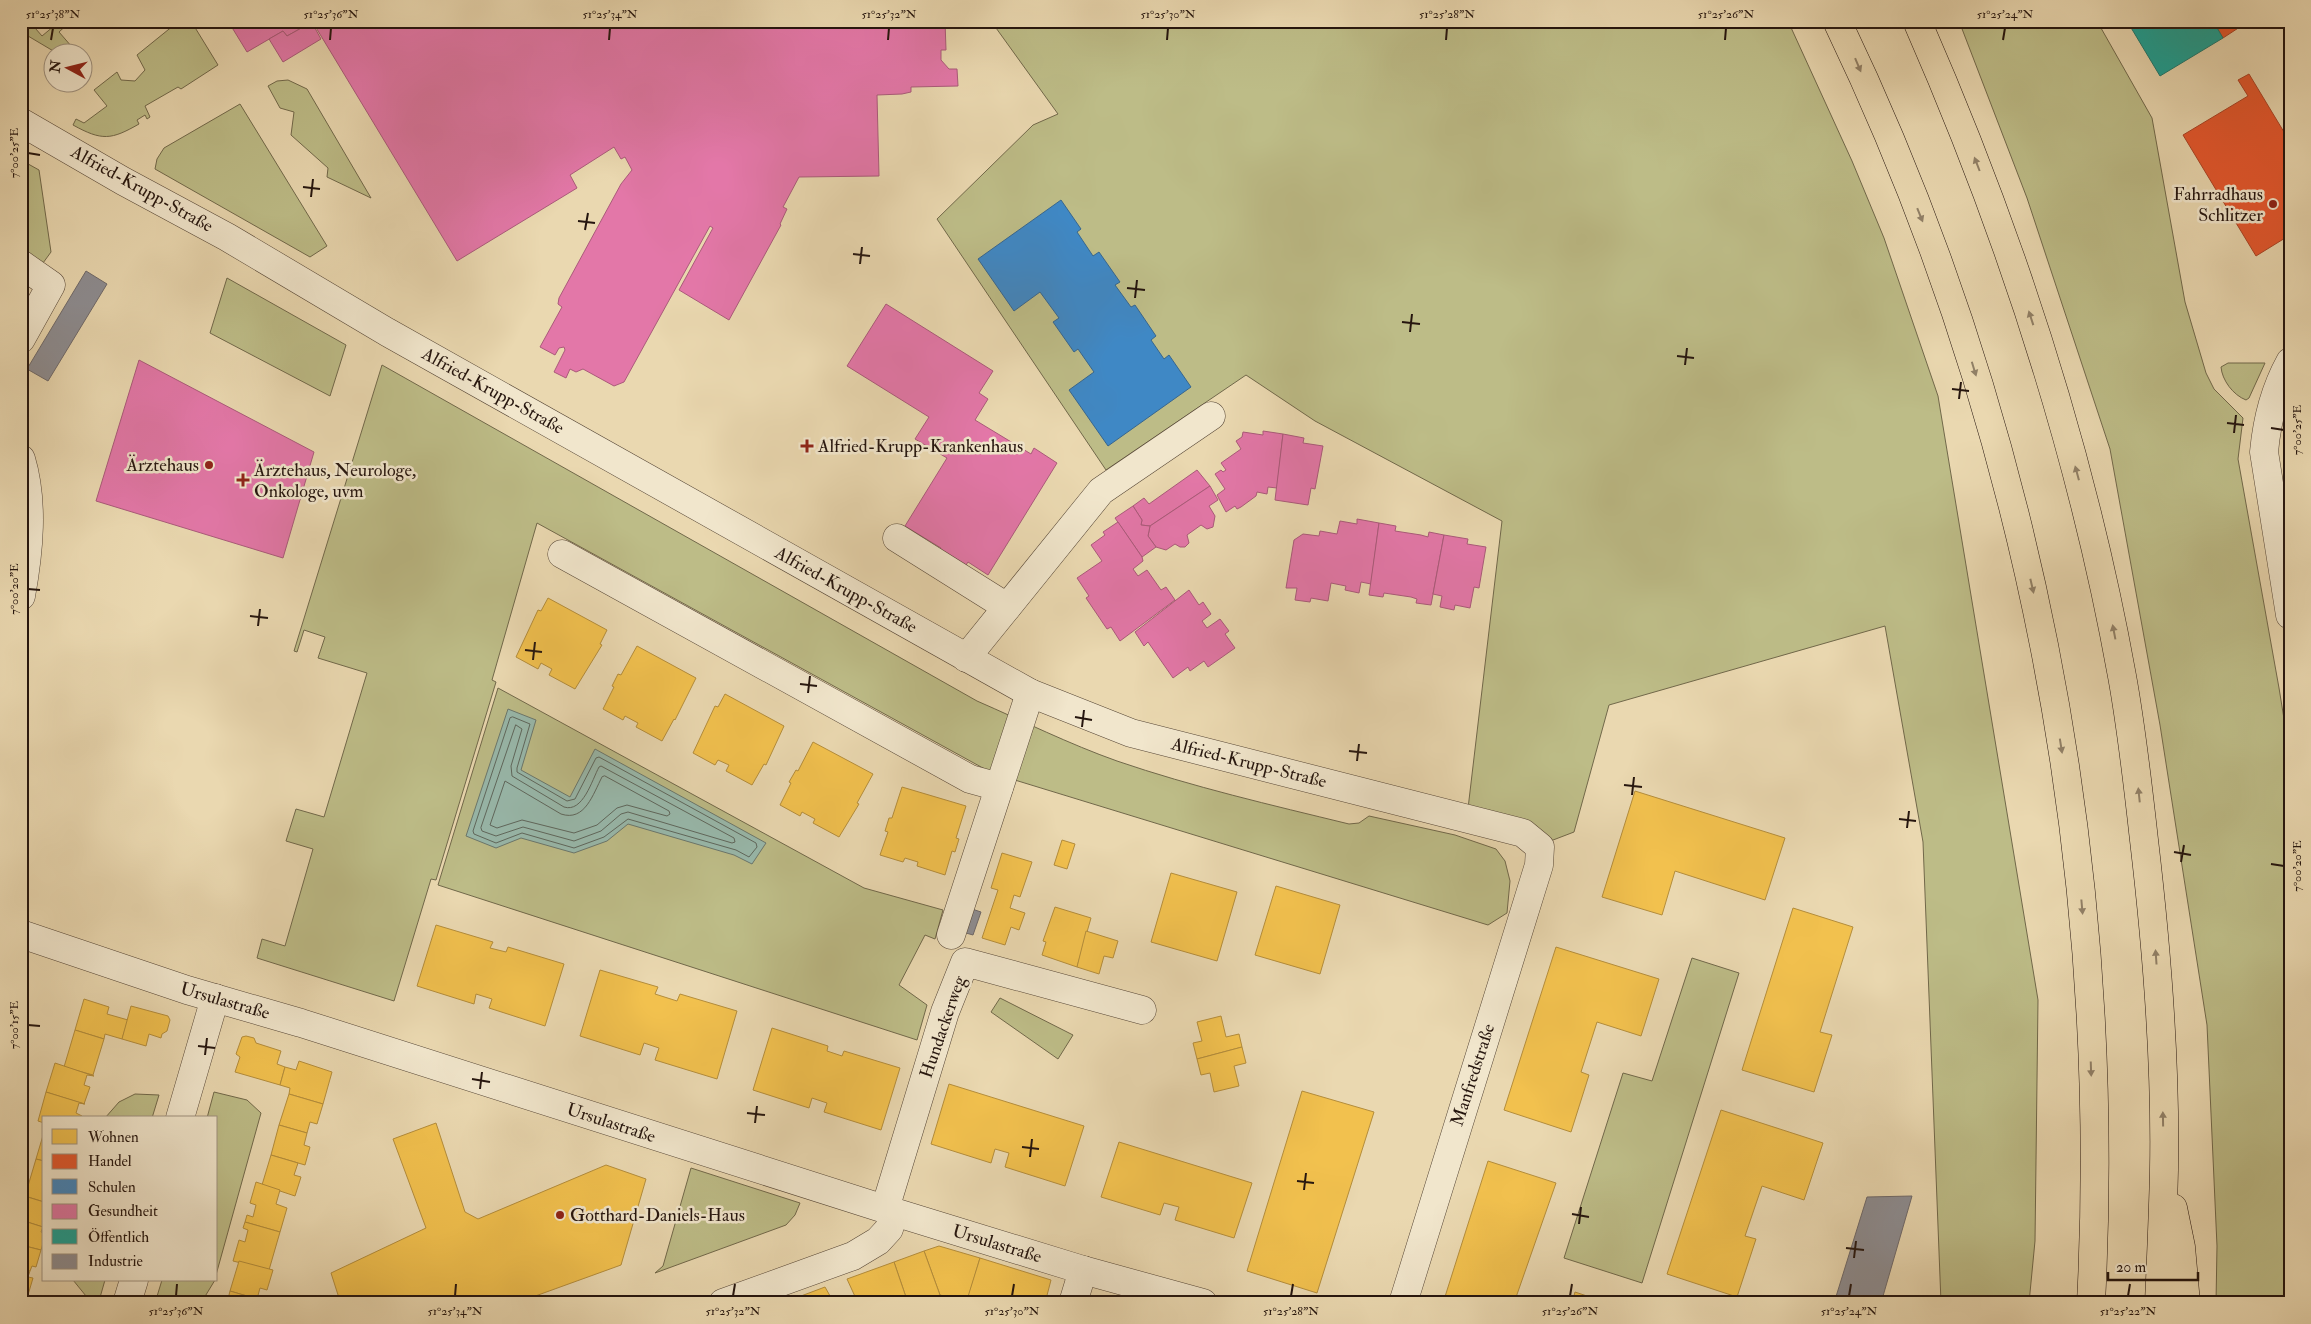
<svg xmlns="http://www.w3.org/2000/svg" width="2311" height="1324" font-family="'IM FELL Double Pica',serif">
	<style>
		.green { fill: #bdbc87; stroke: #71684a }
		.water { fill: #98b9ac; stroke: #6a776d }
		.homes { fill: #f2c14e; stroke: #b48d3b }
		.shops { fill: #e4572e; stroke: #ab4324 }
		.schools { fill: #3f88c5; stroke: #37668e }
		.health { fill: #e377a8; stroke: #aa5a7a }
		.public { fill: #17a398; stroke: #1b786f }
		.industry { fill: #8d8d92; stroke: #6e696a }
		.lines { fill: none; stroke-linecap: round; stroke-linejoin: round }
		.shore { stroke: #5e675d; stroke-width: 1 }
		.street-casing { stroke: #564636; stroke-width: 29 }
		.highway-casing { stroke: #25150e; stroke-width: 29 }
		.street { stroke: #f1e6cc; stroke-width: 28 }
		.highway { stroke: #ead8b0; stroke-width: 28 }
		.oneway { fill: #918067 }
		.ticks { fill: none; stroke: #25150e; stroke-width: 2 }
		.poi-dot { fill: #8f2418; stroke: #f1e6cc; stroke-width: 2 }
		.labels { text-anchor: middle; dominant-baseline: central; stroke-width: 5; stroke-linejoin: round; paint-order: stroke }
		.street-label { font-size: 18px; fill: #25150e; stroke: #f1e6cc }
		.poi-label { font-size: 18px; fill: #25150e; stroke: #f1e6cc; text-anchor: start }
		.neatline { fill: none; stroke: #25150e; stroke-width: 2 }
		.ticks-label { font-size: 12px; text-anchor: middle; fill: #25150e }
	</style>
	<rect width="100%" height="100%" fill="#ead8b0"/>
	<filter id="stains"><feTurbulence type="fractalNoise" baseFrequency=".004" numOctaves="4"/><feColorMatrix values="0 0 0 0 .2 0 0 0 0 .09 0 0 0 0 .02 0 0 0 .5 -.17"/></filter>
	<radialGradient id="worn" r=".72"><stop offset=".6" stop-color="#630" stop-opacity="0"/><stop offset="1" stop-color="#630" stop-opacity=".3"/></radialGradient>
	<g class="green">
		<polygon points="27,21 29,21 42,36 60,21 71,21 59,32 72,47 66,52 55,52 23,33 22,24"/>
		<path d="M179,21H191L218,65L181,89L178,87L145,106L150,117L147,119L145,115L137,120L139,124C111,140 102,141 73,125L76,119L84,123L107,106L94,90L117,72L121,80L135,81L145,70L137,55Z"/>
		<polygon points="991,21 1788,21 1852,161 1884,238 1938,396 2038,1000 2035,1241 2029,1303 1941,1303 1923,842 1885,626 1609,705 1574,832 1540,845 1467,817 1502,521 1315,421 1246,375 1106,470 937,219 1033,125 1058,114"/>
		<polygon points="1959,21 2097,21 2152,118 2185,302 2206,373 2214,389 2243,418 2238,459 2279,688 2290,756 2290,1303 2216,1303 2217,1246 2207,1025 2160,725 2110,449 2027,198"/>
		<polygon points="288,80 307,89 371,198 327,177 328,168 291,135 294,112 280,108 268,86 277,81"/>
		<polygon points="240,104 327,246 310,257 155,169 157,159 164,148"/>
		<polygon points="21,160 39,170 51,252 43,263 21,248"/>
		<polygon points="227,278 346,345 330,396 210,333"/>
		<path d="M2228,363H2265L2249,398L2246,400C2233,395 2222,380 2221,367Z"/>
		<path d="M382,365L977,701C1023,721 1069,744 1117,761C1193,787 1271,805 1349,824L1359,823L1369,816L1455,835L1496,849L1505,861L1510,881L1507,913L1488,925L992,773L537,523L492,680L496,682L436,880L431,879L394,1001L257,958L262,939L285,946L313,849L286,841L296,809L324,817L367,673L318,658L325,637L304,630L297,652L294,651Z"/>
		<polygon points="498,688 864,888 943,910 935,939 925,935 899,985 927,1005 917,1040 438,885"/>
		<polygon points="1692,958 1739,973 1642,1283 1564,1258 1623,1073 1652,1081"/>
		<polygon points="1000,998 1073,1035 1058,1059 991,1012"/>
		<polygon points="214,1092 247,1100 261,1113 216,1275 216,1118 207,1118"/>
		<polygon points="135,1094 159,1095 152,1118 105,1118 119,1102"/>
		<polygon points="691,1168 800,1203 795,1215 786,1225 655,1273 663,1266"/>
		<polygon points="73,1280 105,1280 99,1301 86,1296"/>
		<polygon points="162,1280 215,1280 201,1303 155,1303"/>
	</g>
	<polygon class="water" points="508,709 536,720 521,770 570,797 595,749 766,843 752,864 734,855 628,824 607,841 574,853 521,838 496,848 466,836"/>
	<g class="homes">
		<polygon points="548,598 607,630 600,644 602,645 575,689 549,675 552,669 541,663 538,669 516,657 538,610 541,611"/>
		<polygon points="637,646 696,678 675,720 674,719 662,741 636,727 638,723 625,716 623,720 603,709 614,687 612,686 618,674 621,675"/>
		<polygon points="725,694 784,726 766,765 764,764 752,785 726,771 729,765 718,760 715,765 693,753 715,706 718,707"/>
		<polygon points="813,742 873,774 857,803 859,804 839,837 813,823 815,819 802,812 800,816 780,805 791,783 789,782 796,770 798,771"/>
		<polygon points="902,787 966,806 956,838 959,839 955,852 952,851 945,875 917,866 918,862 905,858 903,862 880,855 888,832 885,831 889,818 892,818"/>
		<polygon points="1635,791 1785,838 1765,900 1675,871 1662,915 1602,897"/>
		<polygon points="1062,840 1075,844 1067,869 1054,865"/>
		<polygon points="1002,853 1032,862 1020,897 1014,895 1010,908 1025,913 1019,930 1011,927 1005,945 982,938 998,890 991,888"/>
		<polygon points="1171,873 1237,892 1217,961 1151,942"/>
		<polygon points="1276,886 1340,905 1320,974 1255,955"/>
		<polygon points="1055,907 1091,918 1077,967 1042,955 1046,942 1043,941"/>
		<polygon points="1793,908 1853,927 1820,1032 1832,1035 1814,1092 1742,1070"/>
		<polygon points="436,925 493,942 490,948 506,952 508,947 564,964 545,1026 489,1008 492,999 476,994 474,1004 417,986"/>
		<polygon points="1086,931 1118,941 1113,958 1104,956 1099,974 1077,967"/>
		<polygon points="1556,947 1659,979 1641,1036 1597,1022 1581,1072 1589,1075 1571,1132 1504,1110"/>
		<polygon points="600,970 658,987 655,994 677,1001 680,994 737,1011 717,1079 655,1060 659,1048 644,1043 640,1055 580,1036"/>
		<polygon points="84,999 109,1007 107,1014 128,1020 122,1039 105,1034 104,1039 75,1030"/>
		<polygon points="131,1006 168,1016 170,1020 167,1031 162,1034 161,1038 149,1034 146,1046 122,1039"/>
		<polygon points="1221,1016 1226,1037 1239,1034 1242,1047 1197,1059 1193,1043 1202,1041 1197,1022"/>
		<polygon points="772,1028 828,1046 827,1051 842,1056 844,1051 900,1068 881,1130 824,1112 827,1103 812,1098 809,1108 753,1090"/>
		<polygon points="75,1030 104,1039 93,1075 64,1067"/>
		<polygon points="246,1036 254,1038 256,1043 281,1051 277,1064 285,1067 280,1085 235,1072 240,1057 236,1054 242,1037"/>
		<polygon points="1242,1047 1246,1063 1234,1066 1239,1086 1214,1092 1210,1073 1201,1075 1197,1059"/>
		<polygon points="299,1061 332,1072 323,1104 289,1094 290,1088 280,1085 285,1067 296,1070"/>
		<polygon points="55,1063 94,1076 87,1075 84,1085 90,1087 84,1104 46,1092"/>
		<polygon points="949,1084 1084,1126 1065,1186 1005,1167 1009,1153 995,1149 991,1163 931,1144"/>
		<polygon points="1302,1091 1374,1112 1317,1293 1247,1271"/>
		<polygon points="46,1092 85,1104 79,1103 76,1113 82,1116 80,1118 44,1118 44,1123 38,1121"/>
		<polygon points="289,1094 323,1104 317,1124 310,1122 307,1133 279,1125"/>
		<polygon points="1721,1110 1823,1143 1804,1200 1762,1186 1745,1236 1756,1239 1737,1297 1667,1274"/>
		<polygon points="436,1123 465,1212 478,1219 606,1165 646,1179 621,1265 516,1303 338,1303 339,1298 331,1273 426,1228 393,1139"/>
		<polygon points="279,1125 307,1133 304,1145 310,1147 305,1165 271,1155"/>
		<polygon points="44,1132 44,1161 36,1159"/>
		<polygon points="1119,1142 1252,1183 1234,1238 1175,1220 1179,1207 1164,1203 1160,1215 1101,1197"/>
		<polygon points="271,1155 298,1163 294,1175 301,1177 295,1196 262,1185"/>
		<polygon points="36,1159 44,1161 44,1202 25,1196"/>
		<polygon points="1488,1161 1556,1183 1514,1303 1443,1303"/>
		<polygon points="256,1182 280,1190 276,1204 287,1208 280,1232 245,1222 247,1215 253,1217 256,1205 250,1203"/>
		<polygon points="21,1195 44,1202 43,1227 21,1220"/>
		<polygon points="21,1220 43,1227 41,1232 44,1233 44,1240 41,1250 21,1245"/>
		<polygon points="245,1222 280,1232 269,1270 233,1261 239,1240 245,1242 248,1230 243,1228"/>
		<polygon points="21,1245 41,1250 36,1267 32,1266 30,1271 21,1269"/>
		<polygon points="939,1246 980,1258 967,1302 940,1295 924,1251"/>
		<polygon points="924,1251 940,1295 926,1299 927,1303 908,1303 894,1262"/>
		<polygon points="980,1258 1051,1280 1045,1303 966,1303"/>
		<polygon points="239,1261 273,1270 267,1290 260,1288 257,1299 230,1291"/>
		<polygon points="894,1262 908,1303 858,1303 847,1279"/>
		<polygon points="21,1269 30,1271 28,1277 33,1278 28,1295 21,1294"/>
		<polygon points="825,1287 834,1303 795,1303 793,1299"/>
		<polygon points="230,1291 264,1301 263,1303 227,1303"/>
		<polygon points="1575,1292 1608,1303 1572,1303"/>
		<polygon points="21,1294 34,1297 33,1299 43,1303 21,1303"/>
	</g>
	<g class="shops">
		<polygon points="2213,21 2249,21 2223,38"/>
		<polygon points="2249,74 2290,142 2290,235 2256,256 2183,135 2248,96 2238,80"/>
	</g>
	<polygon class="schools" points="1061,200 1081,229 1077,232 1093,256 1099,252 1120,282 1115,285 1131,307 1135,305 1156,336 1151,340 1164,359 1169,355 1191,387 1108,446 1069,390 1094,372 1078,349 1074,352 1053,322 1059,318 1040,292 1014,311 978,259"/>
	<g class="health">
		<polygon points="228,21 302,21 305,26 287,36 283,31 247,52"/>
		<polygon points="302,21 311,21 321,39 283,62 269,39 283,31 287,36 305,26"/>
		<polygon points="312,21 945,21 946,50 941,50 941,60 949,69 957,69 958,86 911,87 911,92 902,94 877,95 879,176 799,177 783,207 787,209 780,224 781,225 729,320 679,290 713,228 710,226 624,382 614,386 583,369 576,372 570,369 566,378 554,372 565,350 564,347 559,348 555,355 540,347 562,307 558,304 559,298 621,184 632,170 625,157 621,159 614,147 570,175 577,188 457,261"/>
		<polygon points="886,304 993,371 979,393 988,399 975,420 1031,454 1034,448 1057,463 988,575 968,562 964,568 939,552 941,548 905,526 947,458 915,439 929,417 847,366"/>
		<polygon points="139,360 314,452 283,558 96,501"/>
		<polygon points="1263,431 1283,434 1277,488 1268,487 1267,494 1257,492 1256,496 1241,507 1237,509 1235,506 1226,512 1217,495 1225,489 1215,474 1221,470 1223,472 1226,470 1221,463 1241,449 1236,441 1242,437 1243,432 1263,435"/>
		<polygon points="1283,434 1304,438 1303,443 1323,446 1315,489 1311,488 1308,505 1275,500"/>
		<polygon points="1197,470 1210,486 1150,526 1141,525 1142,520 1133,506 1144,498 1149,504"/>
		<polygon points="1210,486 1218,500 1209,506 1215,516 1213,527 1207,529 1201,525 1187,535 1189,543 1185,547 1180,547 1175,544 1166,550 1156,547 1148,536 1150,526"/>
		<polygon points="1133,506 1142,520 1141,525 1150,526 1148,536 1156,547 1142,557 1115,518"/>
		<polygon points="1357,519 1379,523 1371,584 1361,582 1359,593 1345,590 1346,586 1331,583 1328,601 1311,598 1310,602 1295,600 1297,588 1286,588 1294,540 1303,534 1319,536 1320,531 1337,534 1340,521 1357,524"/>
		<polygon points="1118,522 1142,557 1143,561 1133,569 1138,576 1147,570 1161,590 1166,587 1175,600 1120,641 1111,627 1107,629 1086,598 1089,596 1077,578 1102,561 1091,545 1105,535 1103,532"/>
		<polygon points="1379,523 1396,526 1395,531 1421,535 1428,537 1429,532 1444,535 1431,605 1416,603 1417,599 1411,597 1384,593 1383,597 1369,595"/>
		<polygon points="1444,535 1468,539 1467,544 1486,547 1479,588 1474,587 1470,608 1455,605 1454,610 1440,607 1442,596 1433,594"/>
		<polygon points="1189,590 1199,605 1203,602 1211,614 1202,621 1207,628 1220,619 1229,631 1225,634 1235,648 1208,667 1204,661 1190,671 1188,667 1173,678 1148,642 1144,646 1135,632"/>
	</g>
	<polygon class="public" points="2127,21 2213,21 2223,38 2160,76"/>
	<g class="industry">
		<polygon points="86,271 107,284 48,381 27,369"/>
		<polygon points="966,907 981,912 973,935 959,931"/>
		<polygon points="1912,1196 1881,1303 1834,1303 1867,1197"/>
	</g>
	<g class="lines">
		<g class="shore">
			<polygon points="513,717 530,724 517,768 517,772 567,801 575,799 596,758 599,757 756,843 757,847 749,857 736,850 628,819 604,837 574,848 522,833 496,843 474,834 473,831 510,718"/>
			<path d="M516,725L522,729L511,766L512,776L564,807C583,813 592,780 599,767L601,766L734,838L735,842L732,843L628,812L621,814L601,831L574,841L523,827L496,836L482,831L481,828Z"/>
			<path d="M605,776L669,811L670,814L667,816L627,805L617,808L597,825L574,833L522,820L497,828L490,825L505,781L561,814C585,822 593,794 602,777Z"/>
		</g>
		<g class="street-casing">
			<g id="street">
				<polyline points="21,122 123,181 227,237 387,332 1030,693 1131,733 1523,833 1540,847 1539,865 1403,1303"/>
				<polyline points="21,264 51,285 21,339"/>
				<path d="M2290,362C2274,391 2267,419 2264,452L2290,615"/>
				<path d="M21,459C34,502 29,552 21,596"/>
				<polyline points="897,538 1007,607"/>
				<polyline points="562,554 970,779 999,787"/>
				<polyline points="966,658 1101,491 1211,416"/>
				<polyline points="21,934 187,990 301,1023 894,1212 1083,1270 1203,1303"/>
				<polyline points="951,935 1030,693"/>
				<polyline points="180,1118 215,998"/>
				<polyline points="885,1209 945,1012 965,962 1142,1010"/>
				<polyline points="127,1303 134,1280"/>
				<polyline points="723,1303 853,1256 878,1241 889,1229 894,1212"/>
				<polyline points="1073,1303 1083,1270"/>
			</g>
		</g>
		<g class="highway-casing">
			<g id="highway">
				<path d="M1837,21C2028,418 2114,864 2091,1303"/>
				<path d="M1917,21C2010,233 2081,449 2122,676C2132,731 2138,786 2144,840C2157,950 2166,1060 2164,1170C2163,1215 2161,1259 2159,1303"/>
				<polyline points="2173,1208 2181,1247 2186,1303"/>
			</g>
		</g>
		<use href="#street" class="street"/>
		<use href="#highway" class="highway"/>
	</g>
	<defs><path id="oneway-solid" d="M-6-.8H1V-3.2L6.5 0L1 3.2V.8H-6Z" transform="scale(1.25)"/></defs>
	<g class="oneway">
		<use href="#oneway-solid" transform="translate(1858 65) rotate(67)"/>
		<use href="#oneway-solid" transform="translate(1977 164) rotate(-111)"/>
		<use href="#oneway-solid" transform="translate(1920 215) rotate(68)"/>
		<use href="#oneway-solid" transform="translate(2031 318) rotate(-108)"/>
		<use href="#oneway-solid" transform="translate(1974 369) rotate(73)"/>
		<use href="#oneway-solid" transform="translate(2077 473) rotate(-105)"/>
		<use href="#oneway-solid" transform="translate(2032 586) rotate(77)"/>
		<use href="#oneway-solid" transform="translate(2114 632) rotate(-101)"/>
		<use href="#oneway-solid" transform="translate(2061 746) rotate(81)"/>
		<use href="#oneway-solid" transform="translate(2139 795) rotate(-96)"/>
		<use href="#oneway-solid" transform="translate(2082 907) rotate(85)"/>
		<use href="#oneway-solid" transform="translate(2156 957) rotate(-94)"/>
		<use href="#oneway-solid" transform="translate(2091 1069) rotate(88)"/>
		<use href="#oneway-solid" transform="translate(2163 1119) rotate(-91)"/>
	</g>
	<path class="ticks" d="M51,40L53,28M330,40L331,28M609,40L610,28M888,40L889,28M1167,40L1168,28M1446,40L1447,28M1725,40L1726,28M2003,40L2005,28M28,153L40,155M303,187L320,189M311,197L313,179M578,221L595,223M585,230L588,213M853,254L870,256M860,264L862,247M1127,288L1145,290M1135,298L1137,280M1402,322L1420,324M1410,332L1412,314M1677,356L1694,358M1685,365L1687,348M1952,389L1969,391M1959,399L1961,382M2227,423L2244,425M2271,428L2284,430M2234,433L2236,415M28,589L40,590M250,616L268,618M258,626L260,609M525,650L542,652M533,660L535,642M800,684L817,686M808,693L810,676M1075,717L1092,720M1082,727L1084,710M1349,751L1367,753M1357,761L1359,744M1624,785L1642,787M1632,795L1634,777M1899,819L1916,821M1907,828L1909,811M2174,852L2191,855M2181,862L2184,845M2271,864L2284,866M28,1025L40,1026M198,1046L215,1048M205,1055L207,1038M472,1079L490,1082M480,1089L482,1072M747,1113L765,1115M755,1123L757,1106M1022,1147L1039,1149M1030,1157L1032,1139M1297,1181L1314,1183M1304,1190L1306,1173M1572,1214L1589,1217M1579,1224L1581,1207M1846,1248L1864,1250M1854,1258L1856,1241M176,1296L177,1284M455,1296L456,1284M733,1296L735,1284M1012,1296L1014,1284M1291,1296L1293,1284M1570,1296L1572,1284M1849,1296L1851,1284M2128,1296L2130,1284"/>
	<g class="poi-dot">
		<circle cx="2273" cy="204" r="5"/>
		<path d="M804.5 438.5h5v5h5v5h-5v5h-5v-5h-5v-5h5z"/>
		<circle cx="209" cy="465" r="5"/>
		<path d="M240.5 472.5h5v5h5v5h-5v5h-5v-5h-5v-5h5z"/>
		<circle cx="560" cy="1215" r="5"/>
	</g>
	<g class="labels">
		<g class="street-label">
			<text transform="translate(142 189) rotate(29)">Alfried-Krupp-Straße</text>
			<text transform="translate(493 391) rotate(29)">Alfried-Krupp-Straße</text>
			<text transform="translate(846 590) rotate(29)">Alfried-Krupp-Straße</text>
			<text transform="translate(1249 763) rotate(14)">Alfried-Krupp-Straße</text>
			<text transform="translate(225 1001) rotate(16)">Ursulastraße</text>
			<text transform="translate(943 1027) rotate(-71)">Hundackerweg</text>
			<text transform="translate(1473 1075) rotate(-72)">Manfredstraße</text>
			<text transform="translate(611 1123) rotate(18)">Ursulastraße</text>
			<text transform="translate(997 1244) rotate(17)">Ursulastraße</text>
		</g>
		<g class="poi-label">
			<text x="2263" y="194" text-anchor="end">Fahrradhaus<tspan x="2263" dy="21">Schlitzer</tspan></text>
			<text x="818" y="446">Alfried-Krupp-Krankenhaus</text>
			<text x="199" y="465" text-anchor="end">Ärztehaus</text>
			<text x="254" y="470">Ärztehaus, Neurologe,<tspan x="254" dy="21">Onkologe, uvm</tspan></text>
			<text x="570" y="1215">Gotthard-Daniels-Haus</text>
		</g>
	</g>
	<rect width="2311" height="1324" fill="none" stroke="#ead8b0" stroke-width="55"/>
	<rect x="42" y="1116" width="175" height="165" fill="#f1e6cc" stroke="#9f9280"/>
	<rect x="52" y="1129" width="25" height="15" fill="#f2c14e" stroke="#9f9280"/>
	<text x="88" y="1142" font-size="15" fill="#25150e">Wohnen</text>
	<rect x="52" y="1154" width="25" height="15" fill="#e4572e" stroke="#9f9280"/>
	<text x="88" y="1166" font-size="15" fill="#25150e">Handel</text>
	<rect x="52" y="1179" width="25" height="15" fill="#3f88c5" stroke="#9f9280"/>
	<text x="88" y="1192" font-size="15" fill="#25150e">Schulen</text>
	<rect x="52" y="1204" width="25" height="15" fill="#e377a8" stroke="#9f9280"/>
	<text x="88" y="1216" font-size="15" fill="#25150e">Gesundheit</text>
	<rect x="52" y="1229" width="25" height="15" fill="#17a398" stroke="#9f9280"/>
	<text x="88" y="1242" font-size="15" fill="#25150e">Öffentlich</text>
	<rect x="52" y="1254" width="25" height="15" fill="#8d8d92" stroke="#9f9280"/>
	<text x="88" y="1266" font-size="15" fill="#25150e">Industrie</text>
	<g transform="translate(68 68) rotate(277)"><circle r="24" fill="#f1e6cc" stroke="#9f9280"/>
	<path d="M0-4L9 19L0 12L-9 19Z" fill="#8f2418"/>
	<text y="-8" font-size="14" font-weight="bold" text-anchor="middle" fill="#25150e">N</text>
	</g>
	<path d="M2108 1272v8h90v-8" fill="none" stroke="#25150e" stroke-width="2.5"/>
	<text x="2116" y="1272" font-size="15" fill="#25150e" stroke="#f1e6cc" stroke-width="4" paint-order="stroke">20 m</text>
	<rect x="28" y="28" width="2256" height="1268" class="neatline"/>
	<g class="ticks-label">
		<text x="53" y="18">51°25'38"N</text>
		<text x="331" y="18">51°25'36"N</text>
		<text x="610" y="18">51°25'34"N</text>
		<text x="889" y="18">51°25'32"N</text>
		<text x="1168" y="18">51°25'30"N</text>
		<text x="1447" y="18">51°25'28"N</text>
		<text x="1726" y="18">51°25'26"N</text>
		<text x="2005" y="18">51°25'24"N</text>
		<text transform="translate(14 153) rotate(-90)" y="4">7°00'25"E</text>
		<text transform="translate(2297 430) rotate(-90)" y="4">7°00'25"E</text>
		<text transform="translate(14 589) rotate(-90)" y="4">7°00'20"E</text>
		<text transform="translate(2297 866) rotate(-90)" y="4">7°00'20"E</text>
		<text transform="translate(14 1025) rotate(-90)" y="4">7°00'15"E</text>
		<text x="176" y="1315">51°25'36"N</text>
		<text x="455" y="1315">51°25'34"N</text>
		<text x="733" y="1315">51°25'32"N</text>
		<text x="1012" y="1315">51°25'30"N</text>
		<text x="1291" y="1315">51°25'28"N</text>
		<text x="1570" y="1315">51°25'26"N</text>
		<text x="1849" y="1315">51°25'24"N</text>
		<text x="2128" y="1315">51°25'22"N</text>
	</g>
	<rect width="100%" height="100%" filter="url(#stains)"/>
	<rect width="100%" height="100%" fill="url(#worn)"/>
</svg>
